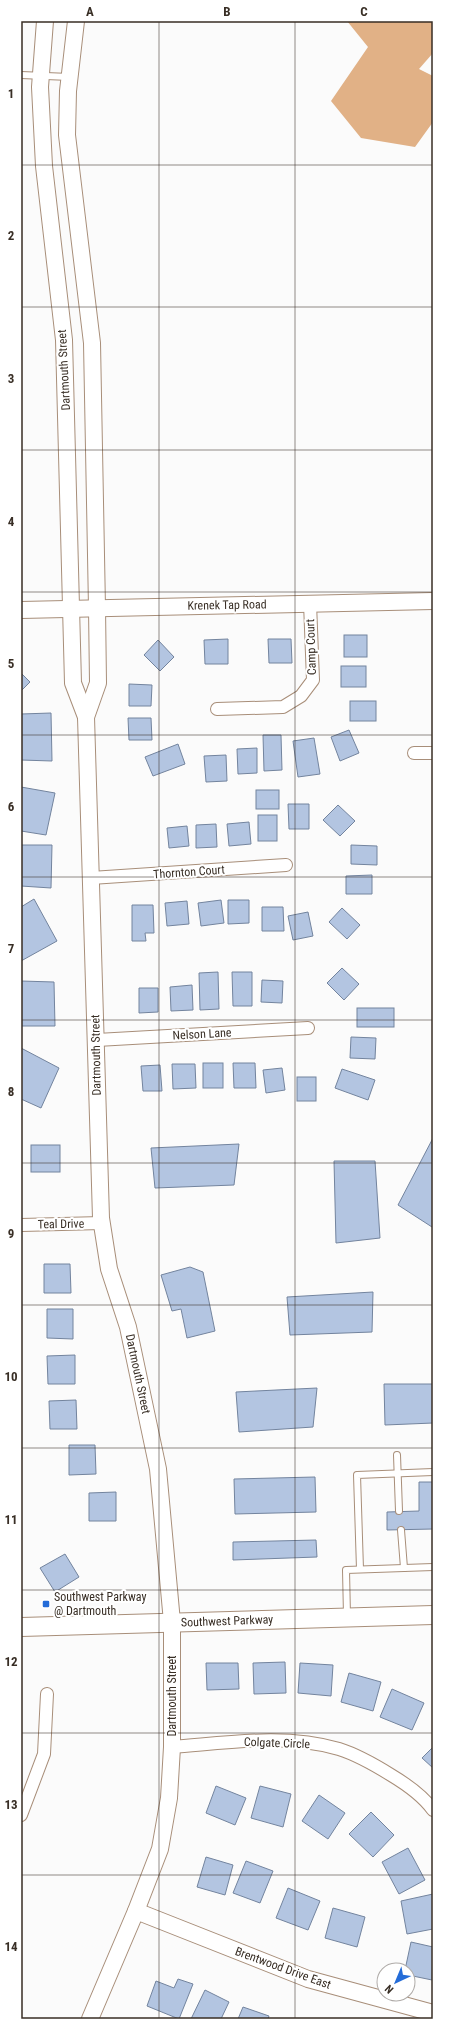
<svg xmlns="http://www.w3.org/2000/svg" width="454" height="2040" font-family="'Roboto Condensed',sans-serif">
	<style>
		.forest { fill: #e1b186 }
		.building { fill: #b3c5e1; stroke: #73849e }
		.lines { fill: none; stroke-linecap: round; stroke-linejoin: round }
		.service-casing { stroke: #a88e79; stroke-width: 8 }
		.minor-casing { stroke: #a88e79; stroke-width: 14 }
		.tertiary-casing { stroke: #a88e79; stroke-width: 18 }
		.secondary-casing { stroke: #a88e79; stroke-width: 20 }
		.service { stroke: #fff; stroke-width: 6 }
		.minor { stroke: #fff; stroke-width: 12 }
		.tertiary { stroke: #fff; stroke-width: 16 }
		.secondary { stroke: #fff; stroke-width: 18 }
		.grid { fill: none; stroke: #382e25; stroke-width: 1; stroke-opacity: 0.55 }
		.poi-dot { fill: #246cd8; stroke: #fff; stroke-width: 1.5 }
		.labels { text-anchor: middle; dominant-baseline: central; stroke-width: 4; stroke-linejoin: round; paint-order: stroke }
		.street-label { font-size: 12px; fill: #382e25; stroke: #fff }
		.poi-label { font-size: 12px; fill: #382e25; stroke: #fff; text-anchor: start }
		.neatline { fill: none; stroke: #382e25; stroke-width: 1.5 }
		.grid-label { font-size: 13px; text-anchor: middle; font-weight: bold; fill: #382e25 }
	</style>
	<rect width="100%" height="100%" fill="#fbfbfb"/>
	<polygon class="forest" points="347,21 433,21 433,53 419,69 433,76 433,122 415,147 361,138 331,101 368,47"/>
	<g class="building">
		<rect x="344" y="635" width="23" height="22"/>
		<polygon points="228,639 228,664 205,664 204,640"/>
		<polygon points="268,639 291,639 292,663 269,663"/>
		<polygon points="158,640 174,657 160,671 144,655"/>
		<rect x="341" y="666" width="25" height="21"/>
		<polygon points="21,673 30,682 21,691"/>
		<polygon points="129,684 152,685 151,706 129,706"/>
		<rect x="350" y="701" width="26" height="20"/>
		<polygon points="51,713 52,761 21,760 21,714"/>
		<polygon points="128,718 151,718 152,740 129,740"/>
		<polygon points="349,730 359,753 340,761 331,737"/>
		<polygon points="263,735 281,735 282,770 264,771"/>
		<polygon points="314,738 320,774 298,777 293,741"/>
		<polygon points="178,744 185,764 153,776 145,757"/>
		<polygon points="257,748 257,773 238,774 237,749"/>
		<polygon points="226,755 227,781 206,782 204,756"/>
		<polygon points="21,787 55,793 46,835 21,831"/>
		<rect x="256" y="790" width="23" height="19"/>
		<polygon points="288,804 309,804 309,829 289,829"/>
		<polygon points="338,805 355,821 340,836 323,820"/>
		<rect x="258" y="815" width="19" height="26"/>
		<polygon points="249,822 251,844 229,846 227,824"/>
		<polygon points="216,824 217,847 196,848 196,825"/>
		<polygon points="187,826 189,846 169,848 167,828"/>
		<polygon points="21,845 52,845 51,888 21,886"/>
		<polygon points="351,845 377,846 377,865 351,864"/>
		<polygon points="372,875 372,894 346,894 346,876"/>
		<polygon points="34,899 57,941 21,961 21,907"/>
		<polygon points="221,900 224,923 201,926 198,903"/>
		<polygon points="228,900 249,900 249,923 228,924"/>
		<polygon points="187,901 189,924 167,926 165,903"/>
		<polygon points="132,905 153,905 154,933 145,933 146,941 132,941"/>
		<polygon points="262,907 283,907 284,931 262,931"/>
		<polygon points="342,908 360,925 347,939 329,922"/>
		<polygon points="308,912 313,936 293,940 288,916"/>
		<polygon points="342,968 359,984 344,1000 327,983"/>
		<polygon points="218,972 219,1009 200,1010 199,973"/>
		<polygon points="232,972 252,972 252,1006 233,1006"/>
		<polygon points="262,980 283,981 282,1003 261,1002"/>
		<polygon points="21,981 54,982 55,1026 21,1026"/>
		<polygon points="192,985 193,1010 171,1011 170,987"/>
		<polygon points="139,988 158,988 158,1012 139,1013"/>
		<rect x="357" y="1008" width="37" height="19"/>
		<polygon points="351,1037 376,1038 375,1059 350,1058"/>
		<polygon points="21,1048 59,1068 41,1108 21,1099"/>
		<rect x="203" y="1063" width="20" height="25"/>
		<polygon points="233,1063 255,1063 256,1088 234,1088"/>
		<polygon points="172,1064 195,1064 196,1088 173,1089"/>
		<polygon points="160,1065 162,1091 143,1091 141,1066"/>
		<polygon points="282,1068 285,1090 266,1093 263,1070"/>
		<polygon points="342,1069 375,1080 368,1100 335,1088"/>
		<rect x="297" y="1077" width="19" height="24"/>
		<polygon points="433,1138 433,1226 432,1227 398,1205"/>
		<polygon points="239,1144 234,1185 155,1188 151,1148"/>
		<rect x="31" y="1145" width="29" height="27"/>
		<polygon points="334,1161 375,1161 380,1238 336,1243"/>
		<polygon points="44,1264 70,1264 71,1293 44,1293"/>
		<polygon points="190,1267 203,1272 215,1331 187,1338 181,1309 172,1311 161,1275"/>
		<polygon points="373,1292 372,1332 290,1335 287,1297"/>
		<polygon points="47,1309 73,1309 73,1339 47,1338"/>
		<polygon points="75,1355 75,1384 48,1384 47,1356"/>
		<polygon points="384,1384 433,1384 433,1423 385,1425"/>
		<polygon points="317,1388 313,1427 239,1432 236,1392"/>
		<polygon points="76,1400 77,1429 50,1429 49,1401"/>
		<polygon points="69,1445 95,1445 96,1474 69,1475"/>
		<polygon points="315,1477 316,1512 235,1514 234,1479"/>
		<polygon points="419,1482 433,1482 433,1529 387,1530 387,1512 419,1511"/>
		<polygon points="116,1492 116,1521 89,1521 89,1493"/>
		<polygon points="316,1540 317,1557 233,1560 233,1542"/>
		<polygon points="65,1554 79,1577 55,1592 40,1568"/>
		<polygon points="285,1662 286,1693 254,1694 253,1663"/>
		<polygon points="206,1663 238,1663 239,1689 207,1690"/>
		<polygon points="300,1663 333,1665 331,1696 298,1693"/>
		<polygon points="349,1673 381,1682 373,1711 341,1702"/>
		<polygon points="392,1689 424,1703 412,1730 380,1717"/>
		<polygon points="433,1747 433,1768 422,1758"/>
		<polygon points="216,1786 246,1798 235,1825 206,1813"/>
		<polygon points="260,1786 291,1794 283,1827 251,1818"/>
		<polygon points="319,1795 345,1813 328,1839 302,1821"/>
		<polygon points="371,1812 394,1835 373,1857 349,1834"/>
		<polygon points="408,1848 425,1880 399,1894 382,1862"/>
		<polygon points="206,1857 233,1865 225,1895 197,1887"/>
		<polygon points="246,1861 273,1871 260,1903 233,1893"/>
		<polygon points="288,1888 320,1901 308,1930 276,1918"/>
		<polygon points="433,1894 433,1929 407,1934 401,1901"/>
		<polygon points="333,1908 365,1917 357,1947 325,1938"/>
		<polygon points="411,1942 433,1947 432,1980 408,1975 408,1970 405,1970"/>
		<polygon points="178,1979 193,1984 179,2019 147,2006 156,1981 174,1988"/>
		<polygon points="205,1990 229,2002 221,2019 191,2019"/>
		<polygon points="243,2007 269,2016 268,2019 238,2019"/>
	</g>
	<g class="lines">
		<g class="service-casing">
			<g id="service">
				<polyline points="21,75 70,77"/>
				<polyline points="397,1455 399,1511"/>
				<polyline points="401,1530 404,1568"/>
				<polyline points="360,1569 357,1475 433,1472"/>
				<polyline points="347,1616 346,1570 433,1567"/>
			</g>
		</g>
		<g class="minor-casing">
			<g id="minor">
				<polyline points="217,709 283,707 301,696 313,680 310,603"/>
				<polyline points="414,753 433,753"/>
				<polyline points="91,878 286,865"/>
				<polyline points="97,1040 308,1028"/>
				<polyline points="21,1225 102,1223"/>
				<path d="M172,1747C226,1743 286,1733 339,1749C358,1755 375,1765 391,1775C406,1784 423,1796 433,1810"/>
				<polyline points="21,1815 44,1754 47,1694"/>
			</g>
		</g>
		<g class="tertiary-casing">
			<g id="tertiary">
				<polyline points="45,21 40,87 44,166 64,340 73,683 86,717 101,1218 109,1269 128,1327 158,1469 172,1622 172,1747 169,1798 160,1849 136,1911 90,2019"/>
				<polyline points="76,21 68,91 67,135 92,343 97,608 98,683 86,717"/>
				<polyline points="21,610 433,601"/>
				<polyline points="136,1911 308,1979 433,2013"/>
			</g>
		</g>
		<g class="secondary-casing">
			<polyline id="secondary" points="21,1627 433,1615"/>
		</g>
		<use href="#service" class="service"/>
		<use href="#minor" class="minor"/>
		<use href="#tertiary" class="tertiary"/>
		<use href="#secondary" class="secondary"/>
	</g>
	<path class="grid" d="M159,21V2019M295,21V2019M21,165H433M21,307H433M21,450H433M21,592H433M21,735H433M21,877H433M21,1020H433M21,1163H433M21,1305H433M21,1448H433M21,1590H433M21,1733H433M21,1875H433"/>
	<rect class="poi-dot" x="42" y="1600" width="8" height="8" rx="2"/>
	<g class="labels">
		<g class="street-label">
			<text transform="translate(64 370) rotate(-93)">Dartmouth Street</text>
			<text transform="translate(227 605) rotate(-1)">Krenek Tap Road</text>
			<text transform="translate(311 647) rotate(-92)">Camp Court</text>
			<text transform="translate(189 872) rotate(-4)">Thornton Court</text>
			<text transform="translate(202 1034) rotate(-3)">Nelson Lane</text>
			<text transform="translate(96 1055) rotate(-91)">Dartmouth Street</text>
			<text transform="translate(61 1224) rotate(-1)">Teal Drive</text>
			<text transform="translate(138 1374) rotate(78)">Dartmouth Street</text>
			<text transform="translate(227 1621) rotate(-2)">Southwest Parkway</text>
			<text transform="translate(172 1696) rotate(-90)">Dartmouth Street</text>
			<text transform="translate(277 1743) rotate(2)">Colgate Circle</text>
			<text transform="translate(283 1968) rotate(20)">Brentwood Drive East</text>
		</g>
		<g class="poi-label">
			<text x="54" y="1597">Southwest Parkway<tspan x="54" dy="14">@ Dartmouth</tspan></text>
		</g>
	</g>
	<rect width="454" height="2040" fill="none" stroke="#ffffff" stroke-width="44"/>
	<g transform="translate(396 1982) rotate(224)"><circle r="19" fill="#ffffff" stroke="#afaba8"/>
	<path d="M0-3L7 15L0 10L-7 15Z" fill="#246cd8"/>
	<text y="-6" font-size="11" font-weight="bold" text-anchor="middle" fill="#382e25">N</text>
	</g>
	<rect x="22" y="22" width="410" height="1996" class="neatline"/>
	<g class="grid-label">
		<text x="90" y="16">A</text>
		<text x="227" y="16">B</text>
		<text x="364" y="16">C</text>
		<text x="11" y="98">1</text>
		<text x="11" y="240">2</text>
		<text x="11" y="383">3</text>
		<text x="11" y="526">4</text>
		<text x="11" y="668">5</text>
		<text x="11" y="811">6</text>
		<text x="11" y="953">7</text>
		<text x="11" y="1096">8</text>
		<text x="11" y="1238">9</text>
		<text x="11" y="1381">10</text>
		<text x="11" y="1524">11</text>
		<text x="11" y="1666">12</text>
		<text x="11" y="1809">13</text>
		<text x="11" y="1951">14</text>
	</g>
</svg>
